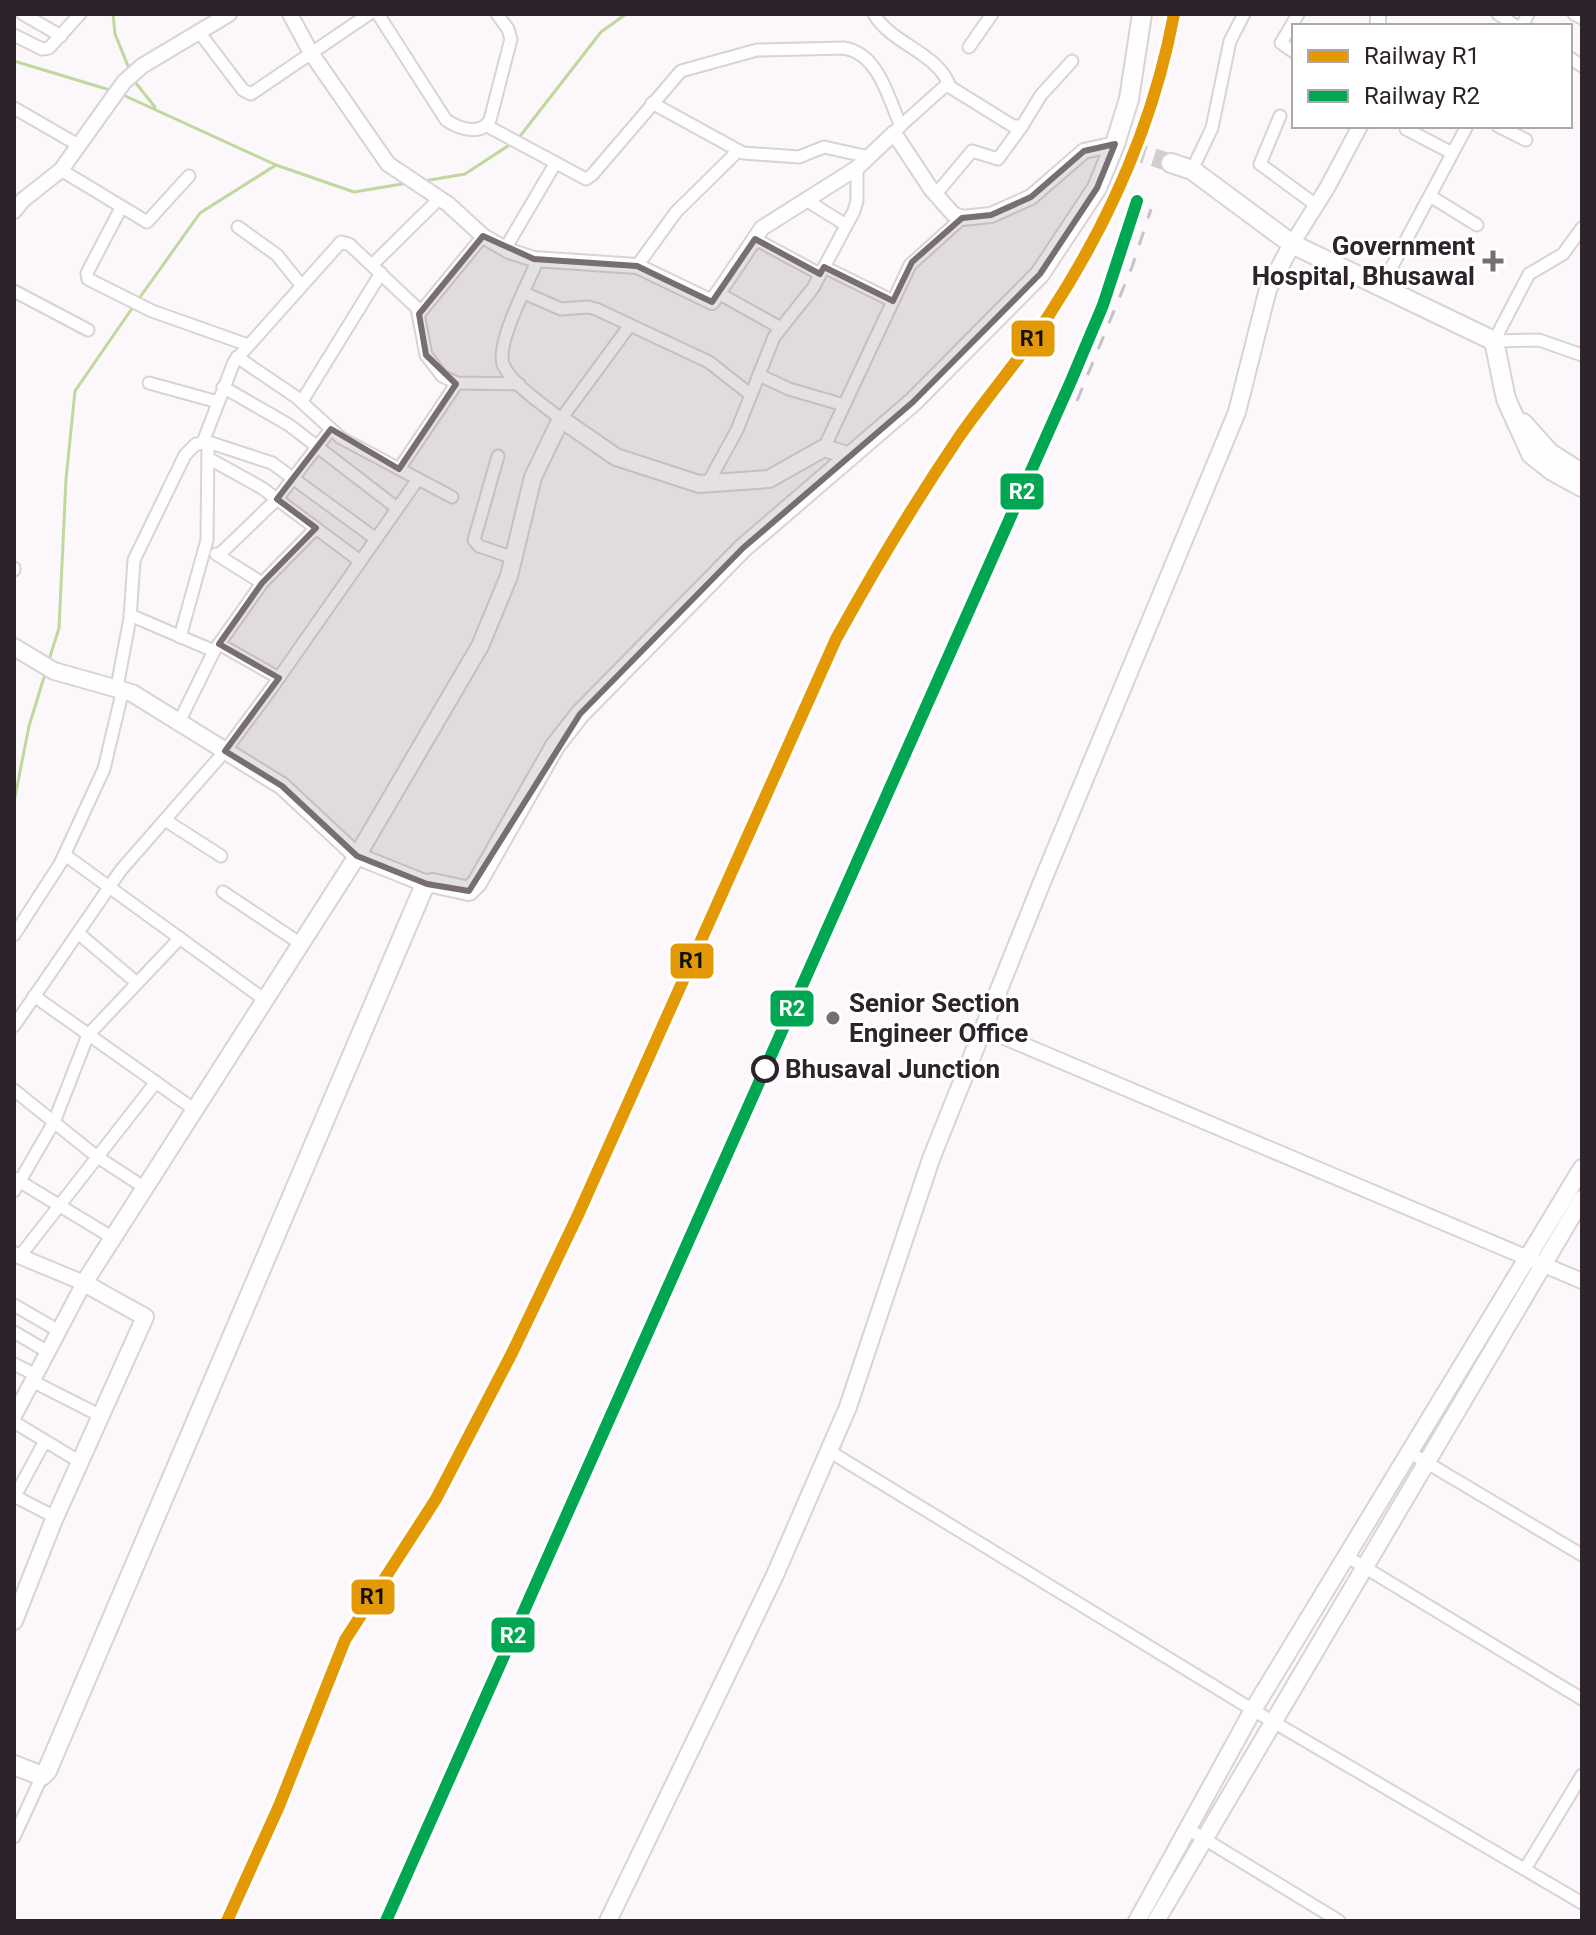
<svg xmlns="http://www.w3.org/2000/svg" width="1596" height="1935" font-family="Roboto,sans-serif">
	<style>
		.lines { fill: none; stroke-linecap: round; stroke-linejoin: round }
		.stream { stroke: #c0d89d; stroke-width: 3 }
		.primary-tunnel { stroke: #d3cdd1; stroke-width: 18; stroke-dasharray: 18 9; stroke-linecap: butt }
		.minor-casing { stroke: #dad2d7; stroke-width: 15 }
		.tertiary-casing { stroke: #dad2d7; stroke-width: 18 }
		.secondary-casing { stroke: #dad2d7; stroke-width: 20 }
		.primary-casing { stroke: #dad2d7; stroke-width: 22 }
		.minor { stroke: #fffefe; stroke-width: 11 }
		.tertiary { stroke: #fffefe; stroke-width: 14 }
		.secondary { stroke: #fffefe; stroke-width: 16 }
		.primary { stroke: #fffefe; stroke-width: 18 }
		.rail { stroke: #c5c3c4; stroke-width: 3; stroke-dasharray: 14 14; stroke-linecap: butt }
		.rail-1-casing { stroke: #fff; stroke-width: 18 }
		.rail-2-casing { stroke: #fff; stroke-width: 18 }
		.rail-1 { stroke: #e39904; stroke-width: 12 }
		.rail-2 { stroke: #00a651; stroke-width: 12 }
		.marked { fill: #776d73; fill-opacity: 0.2; stroke: #776d73; stroke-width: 6; stroke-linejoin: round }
		.poi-dot { fill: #776d73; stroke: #fff; stroke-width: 3 }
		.stop-dot { fill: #fff; stroke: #2f232b; stroke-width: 4 }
		.labels { text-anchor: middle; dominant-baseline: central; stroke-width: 6; stroke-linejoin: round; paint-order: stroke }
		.poi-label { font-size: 26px; font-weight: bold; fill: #2f232b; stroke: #fff; text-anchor: end }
		.stop-label { font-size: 26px; font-weight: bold; fill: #2f232b; stroke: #fff; text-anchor: start }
		.line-badge { stroke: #fff; stroke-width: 3 }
		.badge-label { font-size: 22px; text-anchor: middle; font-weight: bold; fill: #fff }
		.pale-badge-label { font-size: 22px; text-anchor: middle; font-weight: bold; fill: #111 }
	</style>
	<rect width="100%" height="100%" fill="#fcf7fa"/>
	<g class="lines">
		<g class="stream">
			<polyline points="113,14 115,34 130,71"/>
			<polyline points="14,61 110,90"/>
			<polyline points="135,82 155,107"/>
			<polyline points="121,94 276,165 354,192 408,183"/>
			<polyline points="517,140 601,32 626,14"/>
			<polyline points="424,181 465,174 511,144"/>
			<polyline points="138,300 200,213 276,165"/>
			<polyline points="48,663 59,628 66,479 75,391 133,307"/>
			<polyline points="14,802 29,726 45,674"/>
		</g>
		<polyline class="primary-tunnel" points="1128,149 1171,163"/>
		<g class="minor-casing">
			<g id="minor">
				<polyline points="23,14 61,36"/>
				<path d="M378,14L446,120C459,129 481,136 490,120L511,39L508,29L497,14"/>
				<path d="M874,14C892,45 938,52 950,87"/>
				<polyline points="1498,14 1516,26"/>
				<polyline points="1574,14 1582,18"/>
				<polyline points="1522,26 1528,14"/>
				<polyline points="199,32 243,90 251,94 369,14"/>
				<polyline points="14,35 42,49 49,48 80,14"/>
				<polyline points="969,47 992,14"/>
				<polyline points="1294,52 1281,43 1298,14"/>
				<polyline points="1570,58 1582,66"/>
				<polyline points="652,103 743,153 799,157 824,147 869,157"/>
				<polyline points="14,108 80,146"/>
				<polyline points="1280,116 1260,164 1316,205"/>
				<path d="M487,126L586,179L592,175L681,71L757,50L844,48C879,54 888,98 901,126"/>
				<polyline points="1498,126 1526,140"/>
				<polyline points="897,129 945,86 950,87 1013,126 1022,126 1041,95 1072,61"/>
				<polyline points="1406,129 1452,153"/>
				<polyline points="61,170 147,222 189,176"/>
				<polyline points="1192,170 1212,128 1230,41 1244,14"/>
				<polyline points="936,194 972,151 998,159 1022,126"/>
				<polyline points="1430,196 1477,225"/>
				<polyline points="806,200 846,225"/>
				<polyline points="121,208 87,273 88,279 152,311 248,345"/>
				<polyline points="238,227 277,255 301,285"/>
				<polyline points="1582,228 1563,254 1529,274 1494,341 1539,340 1582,355"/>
				<polyline points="755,239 820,274"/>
				<polyline points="505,249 555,164"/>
				<path d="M538,259C529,282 496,342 503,364C510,383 545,406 561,419L630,325"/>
				<polyline points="372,265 440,198"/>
				<polyline points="637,266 676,212 738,151"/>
				<polyline points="824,267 893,301"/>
				<polyline points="1381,287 1467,126"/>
				<polyline points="14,291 88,330"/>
				<polyline points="524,293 561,309 588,307 596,309 709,362 751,395"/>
				<polyline points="718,293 781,328"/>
				<polyline points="419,314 483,236"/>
				<polyline points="237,357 296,397 341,438 452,497"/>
				<polyline points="759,375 789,389 844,405"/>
				<polyline points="149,383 218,402"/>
				<polyline points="223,387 289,425 397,508"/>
				<polyline points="302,401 381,273"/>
				<polyline points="203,442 234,362 341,242 349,244 417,308 426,355 442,376 457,383 519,384"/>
				<polyline points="824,448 910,265 962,218"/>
				<polyline points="498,456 474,540 479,546 514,558"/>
				<polyline points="208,458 262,488 360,561"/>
				<polyline points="399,469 457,383"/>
				<polyline points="708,483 737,430 774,337 813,288 854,211 857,201 857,168"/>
				<polyline points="216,554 262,583"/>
				<polyline points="219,555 277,499 331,429"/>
				<polyline points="14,568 14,570"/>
				<polyline points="130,615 214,651"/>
				<polyline points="180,637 207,540 208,443"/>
				<polyline points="219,644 279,678"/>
				<polyline points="117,687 130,618 134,560 185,455 196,444 211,443 272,463 376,539"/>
				<polyline points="179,722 214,651 262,583 316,528"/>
				<polyline points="165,820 221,856"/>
				<polyline points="65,855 265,1000"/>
				<polyline points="223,892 301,944"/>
				<polyline points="78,933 137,983"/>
				<polyline points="14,935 60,864 104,769 123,689"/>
				<polyline points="34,996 195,1110"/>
				<polyline points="14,1026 121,870 225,751 271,689 418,479"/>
				<polyline points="14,1090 96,1156 145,1188"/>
				<polyline points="14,1178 113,1238"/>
				<polyline points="14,1191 54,1122 88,1035 180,938"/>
				<polyline points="20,1256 156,1082"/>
				<polyline points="14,1305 59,1331"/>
				<polyline points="14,1332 48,1352"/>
				<polyline points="14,1364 36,1375"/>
				<polyline points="32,1381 101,1416"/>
				<polyline points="14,1422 80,1462"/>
				<polyline points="829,1451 1253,1710 1582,1903"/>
				<polyline points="1409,1452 1582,1555"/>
				<polyline points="14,1496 55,1517"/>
				<polyline points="15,1496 45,1441"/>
				<polyline points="1346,1556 1582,1699"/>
				<polyline points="1188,1829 1339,1921"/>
				<polyline points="14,1837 42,1776"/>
				<polyline points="1525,1869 1582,1775"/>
			</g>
		</g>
		<g class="tertiary-casing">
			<g id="tertiary">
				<polyline points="290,14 311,53 388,164 448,204 483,236 509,251 534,259 637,266 712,302 762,228 857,168 894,133 931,189 953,214 962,218 991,215 1031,197 1084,151 1115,144"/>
				<polyline points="1378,14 1378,26"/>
				<polyline points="14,211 23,200 61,170 124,82 142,66 229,14"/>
				<polyline points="1292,244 1327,188 1360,126"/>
				<polyline points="983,1028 1582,1281"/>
				<polyline points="14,1254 84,1283 14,1416"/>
			</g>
		</g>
		<g class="secondary-casing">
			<g id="secondary">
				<polyline points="14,647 54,671 132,693 282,786 357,856 427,884"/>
				<polyline points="14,1621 53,1522 145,1317 84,1283 357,856 480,646 509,576 533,477 561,419 616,457 699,484 769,479 824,448 850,456"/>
				<polyline points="608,1921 775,1575 848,1407 931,1159 1042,882 1237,412 1268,289 1292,244"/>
				<polyline points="1137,1921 1253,1710 1582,1168"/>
				<polyline points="1156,1921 1582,1199"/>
			</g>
		</g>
		<g class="primary-casing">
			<g id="primary">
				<polyline points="1171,163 1192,170 1292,244 1494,341 1506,399 1531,454 1551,470 1582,487"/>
				<polyline points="1523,423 1550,453 1575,469"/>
				<polyline points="14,1765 42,1776 47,1771 423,889 427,884 432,883 469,891 477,883 555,746 580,714 743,548 913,402 1040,274 1097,188 1115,144 1129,99 1142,14"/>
			</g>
		</g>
		<use href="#minor" class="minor"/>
		<use href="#tertiary" class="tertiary"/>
		<use href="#secondary" class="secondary"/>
		<use href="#primary" class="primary"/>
		<g class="rail">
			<polyline points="1077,401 1132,267 1151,209"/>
			<path d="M227,1921L279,1806L345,1640L436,1499L512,1353L578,1215L836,639C874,570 915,502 959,437C988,395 1022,357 1049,315C1109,223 1154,122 1174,14"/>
			<polyline points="386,1921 516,1631"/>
		</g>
		<g class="rail-1-casing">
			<path id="rail-1" d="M227,1921L279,1806L345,1640L436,1499L512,1353L578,1215L836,639C874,570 915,502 959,437C988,395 1022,357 1049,315C1109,223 1154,122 1174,14"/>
		</g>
		<g class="rail-2-casing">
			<polyline id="rail-2" points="386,1921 1071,381 1103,305 1137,201"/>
		</g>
		<use href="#rail-1" class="rail-1"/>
		<use href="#rail-2" class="rail-2"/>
	</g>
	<path class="marked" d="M1115,144L1097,188L1040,274L913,402L743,548L580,714L469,891L427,884L357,856L282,786L225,751L279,678L219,644L262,583L316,528L277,499L331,429L399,469L456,384L426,355L419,314L483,236L534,259L637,266L712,302L755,239L820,274L824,267L893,301L912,262L962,218L991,215L1031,197L1084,151Z"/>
	<g class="poi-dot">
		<path d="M1489 249h8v8h8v8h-8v8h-8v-8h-8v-8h8z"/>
		<circle cx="833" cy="1018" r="8"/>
	</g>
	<circle class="stop-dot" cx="765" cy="1069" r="12"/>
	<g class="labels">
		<g class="poi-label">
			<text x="1475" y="246">Government<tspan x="1475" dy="30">Hospital, Bhusawal</tspan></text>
			<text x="849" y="1003" text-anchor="start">Senior Section<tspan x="849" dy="30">Engineer Office</tspan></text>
		</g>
		<g class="stop-label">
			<text x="785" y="1069">Bhusaval Junction</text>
		</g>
	</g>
	<g class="line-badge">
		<rect x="1010" y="319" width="46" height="39" rx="8" fill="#e39904"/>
		<rect x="999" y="472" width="46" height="39" rx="8" fill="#00a651"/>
		<rect x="669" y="942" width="46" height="38" rx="8" fill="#e39904"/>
		<rect x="769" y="989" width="46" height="39" rx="8" fill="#00a651"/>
		<rect x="350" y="1578" width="46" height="38" rx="8" fill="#e39904"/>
		<rect x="490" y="1616" width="46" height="38" rx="8" fill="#00a651"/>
	</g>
	<g class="badge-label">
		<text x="1022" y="499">R2</text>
		<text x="792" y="1016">R2</text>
		<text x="513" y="1643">R2</text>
	</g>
	<g class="pale-badge-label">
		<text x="1033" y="346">R1</text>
		<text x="692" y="968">R1</text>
		<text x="373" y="1604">R1</text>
	</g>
	<rect width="1596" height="1935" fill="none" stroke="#2f232b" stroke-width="32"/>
	<rect x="1292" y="24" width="280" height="104" fill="#ffffff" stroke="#aca7aa" stroke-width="2"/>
	<rect x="1308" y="50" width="40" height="12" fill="#e39904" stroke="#aca7aa" stroke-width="2"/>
	<text x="1364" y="64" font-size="24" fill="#2f232b">Railway R1</text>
	<rect x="1308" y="90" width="40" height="12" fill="#00a651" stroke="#aca7aa" stroke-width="2"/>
	<text x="1364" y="104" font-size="24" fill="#2f232b">Railway R2</text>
</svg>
